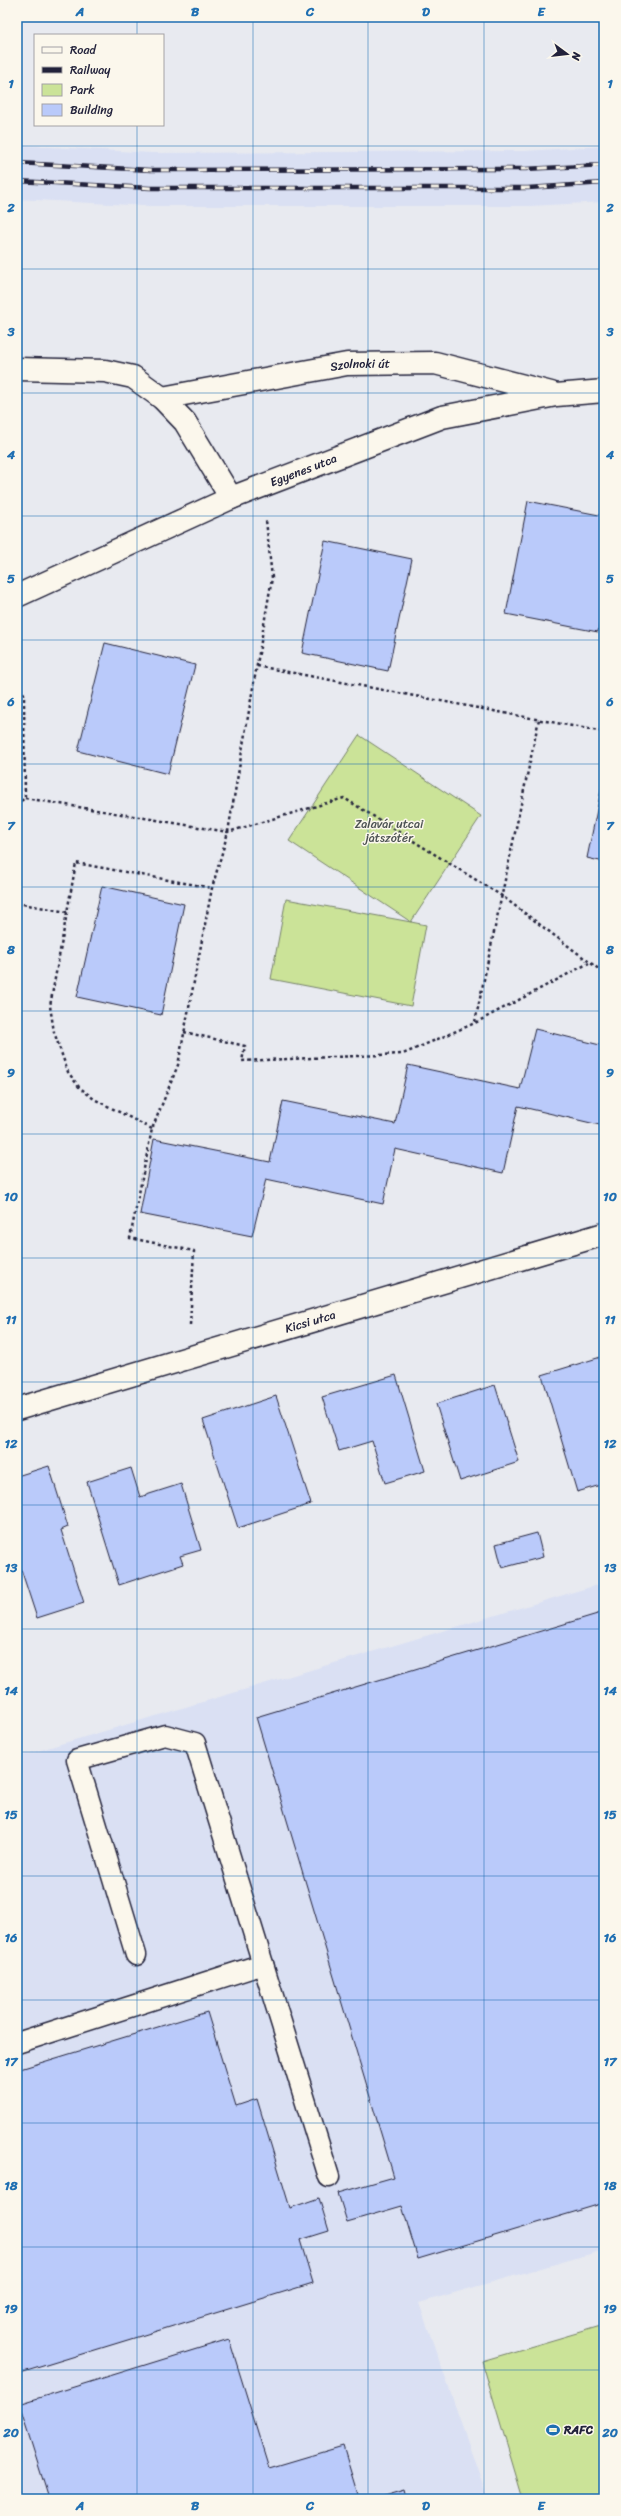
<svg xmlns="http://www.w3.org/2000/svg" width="621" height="2516" font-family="Sriracha,sans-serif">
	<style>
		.built { fill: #dae0f3 }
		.green { fill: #cbe398; stroke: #76826a }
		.building { fill: #bacafa; stroke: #22223b }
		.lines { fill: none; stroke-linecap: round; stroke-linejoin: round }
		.service-casing { stroke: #22223b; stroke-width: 23 }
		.minor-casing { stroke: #22223b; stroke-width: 25 }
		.path { stroke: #22223b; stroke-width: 2.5; stroke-dasharray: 3 3; stroke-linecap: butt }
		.service { stroke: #fbf7ec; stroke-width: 20 }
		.minor { stroke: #fbf7ec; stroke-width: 22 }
		.rail-casing { stroke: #22223b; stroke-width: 4.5 }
		.rail { stroke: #fbf7ec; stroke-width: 3; stroke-dasharray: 9; stroke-linecap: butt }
		.grid { fill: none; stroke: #1f6fb2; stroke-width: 1; stroke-opacity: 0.55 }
		.labels { text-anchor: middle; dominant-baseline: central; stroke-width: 3; stroke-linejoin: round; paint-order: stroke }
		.street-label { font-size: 12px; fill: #22223b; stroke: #fbf7ec }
		.park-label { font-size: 12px; fill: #4c5252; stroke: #fbf7ec }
		.poi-label { font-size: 12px; font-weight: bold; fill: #22223b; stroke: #fbf7ec; text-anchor: start }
		.neatline { fill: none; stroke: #1f6fb2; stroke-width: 1.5 }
		.grid-label { font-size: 13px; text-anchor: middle; font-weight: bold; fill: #1f6fb2 }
	</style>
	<rect width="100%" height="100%" fill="#e8eaf0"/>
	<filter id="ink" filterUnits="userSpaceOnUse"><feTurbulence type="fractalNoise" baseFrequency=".025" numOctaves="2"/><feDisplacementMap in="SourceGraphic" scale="8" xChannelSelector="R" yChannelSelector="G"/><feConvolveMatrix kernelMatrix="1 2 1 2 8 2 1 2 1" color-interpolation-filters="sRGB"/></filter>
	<g filter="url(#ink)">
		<g class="built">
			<polygon points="17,145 152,153 524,151 604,146 604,202 530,206 149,206 17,199"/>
			<polygon points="604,1583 604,2250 419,2303 488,2499 17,2499 17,1757"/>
		</g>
		<g class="green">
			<polygon points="359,735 481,816 411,922 426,925 411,1006 271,979 286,899 411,922 289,841"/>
			<polygon points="604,2325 604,2499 523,2499 482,2361"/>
		</g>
		<g class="building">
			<polygon points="528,501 604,516 604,598 598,632 506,614"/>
			<polygon points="325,541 412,559 388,671 302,653"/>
			<polygon points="105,643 195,665 168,774 78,751"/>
			<polygon points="604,776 604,862 587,858"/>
			<polygon points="102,886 184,904 161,1015 77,997"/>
			<polygon points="535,1029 604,1046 604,1126 518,1106 503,1173 395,1149 383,1204 266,1179 252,1236 140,1214 154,1139 270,1162 283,1101 395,1124 408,1065 520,1089"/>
			<polygon points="604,1356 604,1484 577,1492 542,1375"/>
			<polygon points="396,1375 425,1471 385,1483 372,1441 339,1451 322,1397"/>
			<polygon points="495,1385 519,1462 460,1481 436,1404"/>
			<polygon points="276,1396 311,1504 238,1528 203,1420"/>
			<polygon points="49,1466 68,1527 61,1530 84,1603 37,1618 17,1557 17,1476"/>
			<polygon points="131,1468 140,1497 181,1484 201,1550 180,1556 183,1564 119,1585 87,1482"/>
			<polygon points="537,1533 543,1557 502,1568 496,1544"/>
			<polygon points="604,1612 604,2203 418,2259 402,2206 347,2222 338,2193 394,2177 256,1717"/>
			<polygon points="207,2012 236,2106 257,2099 290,2208 319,2198 329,2231 300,2240 313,2283 17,2374 17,2070"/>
			<polygon points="229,2339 269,2468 343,2446 359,2499 49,2499 19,2404"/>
			<polygon points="405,2491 407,2499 378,2499"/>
		</g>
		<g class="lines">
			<g class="service-casing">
				<g id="service">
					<polyline points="263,1964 329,2177"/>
					<polyline points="17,2043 263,1964 195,1743 165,1735 77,1760 136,1955"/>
				</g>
			</g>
			<g class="minor-casing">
				<g id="minor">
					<polyline points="17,369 105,371 133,377 162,398 185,422 231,498"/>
					<path id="s1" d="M162,398L347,364L435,363L551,393"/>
					<path id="s2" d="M17,596L231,498L442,417L556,395L604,391"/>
					<path id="s3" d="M17,1409L604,1234"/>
				</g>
			</g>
			<g class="path">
				<polyline points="257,666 604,732"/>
				<polyline points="17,682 24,694 24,702 25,798 17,804"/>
				<polyline points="25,798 228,832 344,798 502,896 604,973"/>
				<polyline points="17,903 67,912"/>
				<polyline points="475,1022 539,719"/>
				<polyline points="184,1032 245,1046 242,1061 403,1054 475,1023 589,963"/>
				<polyline points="152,1129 94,1099 79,1087 68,1072 54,1032 50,1006 76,863 212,888"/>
				<polyline points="190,1325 194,1251 130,1238 152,1129 178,1065 212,888 228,832 272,578 266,520"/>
			</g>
			<use href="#service" class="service"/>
			<use href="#minor" class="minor"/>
			<g class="rail-casing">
				<g id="rail">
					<polyline points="17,163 151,170 525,169 604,165"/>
					<polyline points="17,181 150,188 528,188 604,183"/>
				</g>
			</g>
			<use href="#rail" class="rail"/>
		</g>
	</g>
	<path class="grid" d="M137,17V35M253,17V2499M368,17V2499M484,17V2499M137,125V2499M17,146H604M17,269H604M17,393H604M17,516H604M17,640H604M17,764H604M17,887H604M17,1011H604M17,1134H604M17,1258H604M17,1382H604M17,1505H604M17,1629H604M17,1752H604M17,1876H604M17,2000H604M17,2123H604M17,2247H604M17,2370H604"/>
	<defs>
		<g id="stadium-bare" transform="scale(1.08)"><path d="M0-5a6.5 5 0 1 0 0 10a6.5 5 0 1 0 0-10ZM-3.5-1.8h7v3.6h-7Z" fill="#1f6fb2" stroke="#fbf7ec" stroke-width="2.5" paint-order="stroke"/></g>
	</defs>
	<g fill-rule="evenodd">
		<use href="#stadium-bare" x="553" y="2430"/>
	</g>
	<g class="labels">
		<g class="street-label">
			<text stroke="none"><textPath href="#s1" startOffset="201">Szolnoki út</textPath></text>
			<text stroke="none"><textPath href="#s2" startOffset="313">Egyenes utca</textPath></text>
			<text stroke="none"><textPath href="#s3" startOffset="306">Kicsi utca</textPath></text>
		</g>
		<g class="park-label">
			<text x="389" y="824">Zalavár utcai<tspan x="389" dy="14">játszótér</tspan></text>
		</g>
		<g class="poi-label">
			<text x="564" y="2430">RAFC</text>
		</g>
	</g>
	<rect width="621" height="2516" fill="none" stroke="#fbf7ec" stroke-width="44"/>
	<rect x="34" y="34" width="130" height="92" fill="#fbf7ec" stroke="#a4a2a5"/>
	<rect x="42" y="47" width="20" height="6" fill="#fbf7ec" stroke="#a4a2a5"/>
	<text x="70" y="54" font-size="12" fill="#22223b">Road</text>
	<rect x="42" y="67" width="20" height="6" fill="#22223b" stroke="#a4a2a5"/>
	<text x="70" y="74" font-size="12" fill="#22223b">Railway</text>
	<rect x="42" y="84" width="20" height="12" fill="#cbe398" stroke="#a4a2a5"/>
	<text x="70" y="94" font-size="12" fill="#22223b">Park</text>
	<rect x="42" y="104" width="20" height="12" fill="#bacafa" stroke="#a4a2a5"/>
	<text x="70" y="114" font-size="12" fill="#22223b">Building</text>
	<g transform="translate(567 54) rotate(105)" stroke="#fbf7ec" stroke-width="3" paint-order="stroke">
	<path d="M0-3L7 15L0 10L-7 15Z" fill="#22223b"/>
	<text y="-6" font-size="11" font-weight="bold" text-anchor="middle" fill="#22223b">N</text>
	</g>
	<rect x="22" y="22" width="577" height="2472" class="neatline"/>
	<g class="grid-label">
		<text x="80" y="16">A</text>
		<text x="195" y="16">B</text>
		<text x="310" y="16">C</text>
		<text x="426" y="16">D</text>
		<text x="541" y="16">E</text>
		<text x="11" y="88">1</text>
		<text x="610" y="88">1</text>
		<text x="11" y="212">2</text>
		<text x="610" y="212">2</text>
		<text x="11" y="336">3</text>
		<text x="610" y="336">3</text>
		<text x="11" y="459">4</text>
		<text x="610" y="459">4</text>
		<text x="11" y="583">5</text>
		<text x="610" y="583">5</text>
		<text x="11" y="706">6</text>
		<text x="610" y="706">6</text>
		<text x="11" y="830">7</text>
		<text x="610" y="830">7</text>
		<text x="11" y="954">8</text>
		<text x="610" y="954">8</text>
		<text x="11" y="1077">9</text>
		<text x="610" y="1077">9</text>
		<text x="11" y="1201">10</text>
		<text x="610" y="1201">10</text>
		<text x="11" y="1324">11</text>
		<text x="610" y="1324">11</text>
		<text x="11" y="1448">12</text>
		<text x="610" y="1448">12</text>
		<text x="11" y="1572">13</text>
		<text x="610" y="1572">13</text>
		<text x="11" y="1695">14</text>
		<text x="610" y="1695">14</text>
		<text x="11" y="1819">15</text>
		<text x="610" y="1819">15</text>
		<text x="11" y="1942">16</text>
		<text x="610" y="1942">16</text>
		<text x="11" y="2066">17</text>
		<text x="610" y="2066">17</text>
		<text x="11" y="2190">18</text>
		<text x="610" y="2190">18</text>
		<text x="11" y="2313">19</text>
		<text x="610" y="2313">19</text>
		<text x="11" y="2437">20</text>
		<text x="610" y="2437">20</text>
		<text x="80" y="2510">A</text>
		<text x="195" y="2510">B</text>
		<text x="310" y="2510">C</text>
		<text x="426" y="2510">D</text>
		<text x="541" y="2510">E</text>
	</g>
</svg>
